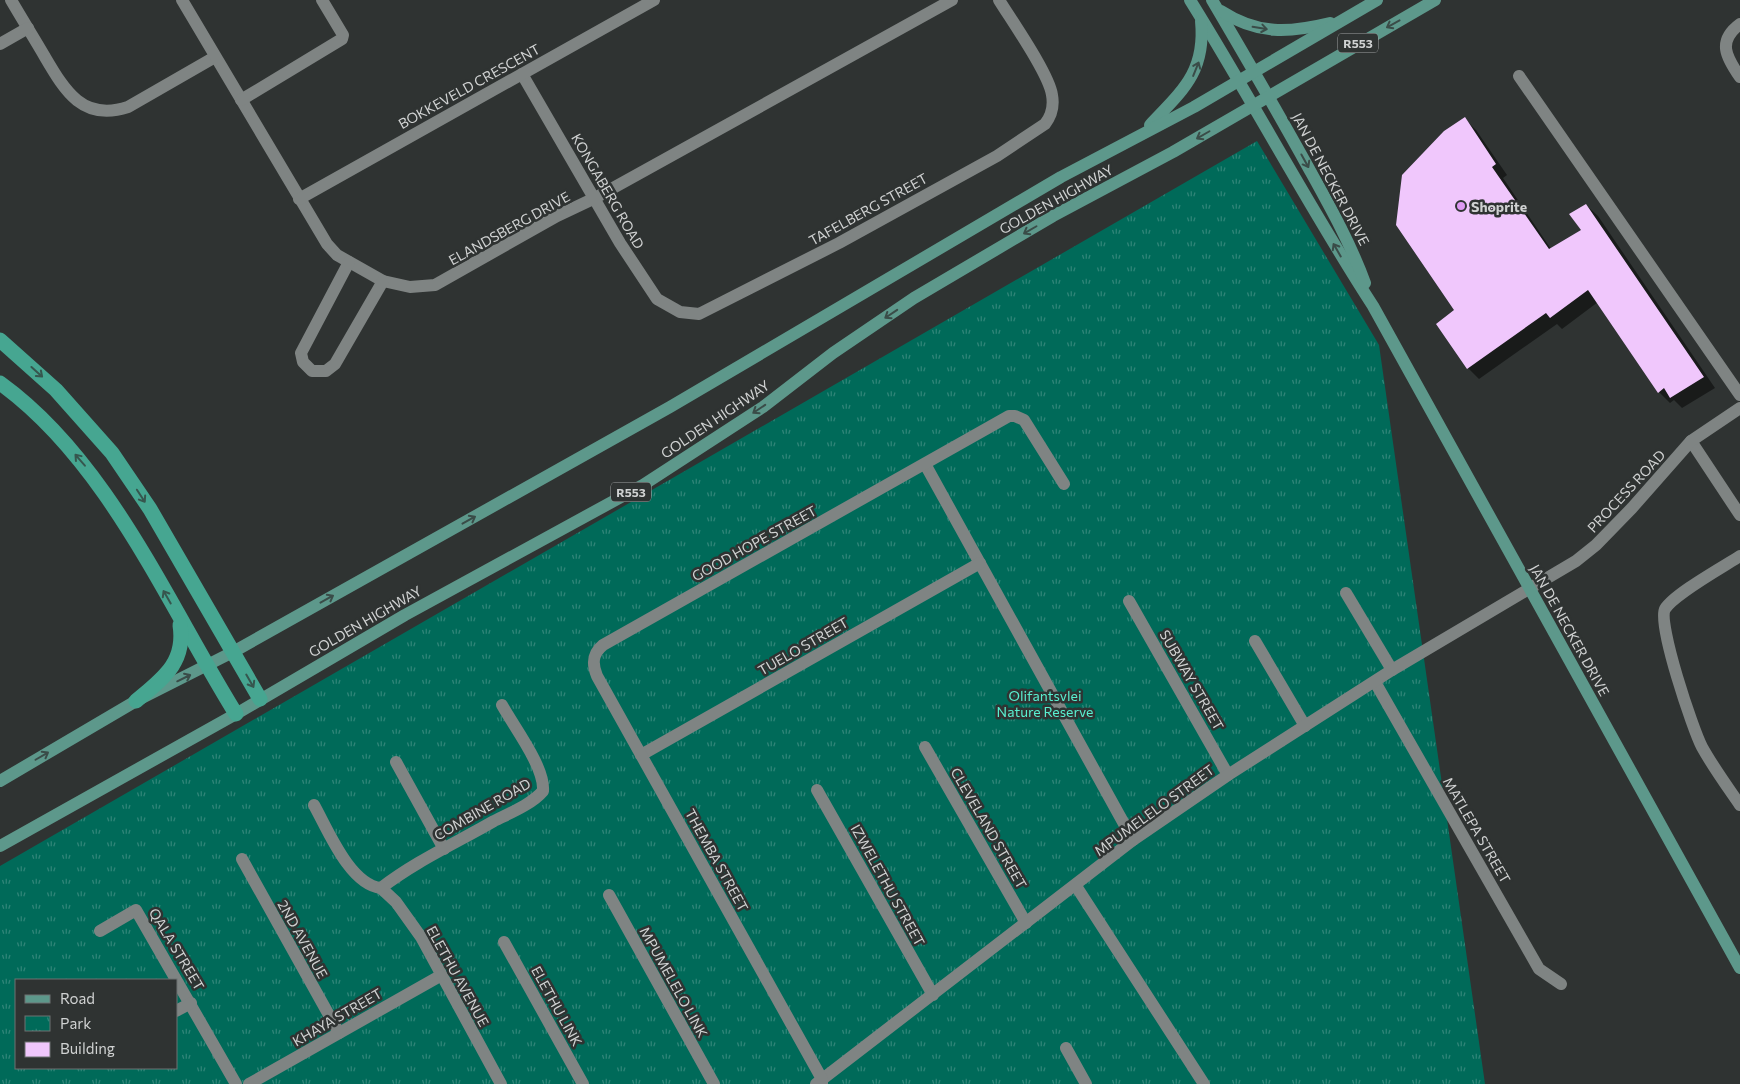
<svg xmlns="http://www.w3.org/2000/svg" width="1740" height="1084" font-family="Commissioner,sans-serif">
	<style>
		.park { fill: url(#park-tufts); fill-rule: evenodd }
		.shadow { fill: #0007 }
		.building { fill: #f0c7fc }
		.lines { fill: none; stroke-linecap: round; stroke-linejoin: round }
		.minor { stroke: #7f8483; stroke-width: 12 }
		.major { stroke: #5d988b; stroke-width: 12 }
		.highway { stroke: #46a691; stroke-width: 15 }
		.oneway { stroke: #3a4c48 }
		.oneway2 { stroke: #36564e }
		.poi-dot { fill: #de98f2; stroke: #2f3332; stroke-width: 2 }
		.labels { text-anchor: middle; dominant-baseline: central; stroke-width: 5; stroke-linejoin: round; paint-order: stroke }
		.shield { fill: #2f3332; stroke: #a0a2a2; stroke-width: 1 }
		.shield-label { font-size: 12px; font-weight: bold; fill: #d0d2d2 }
		.street-label { font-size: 14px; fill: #d0d2d2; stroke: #2f3332 }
		.poi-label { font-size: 14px; font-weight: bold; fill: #d0d2d2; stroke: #2f3332; text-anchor: start }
		.park-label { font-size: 14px; fill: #59efd0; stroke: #2f3332 }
	</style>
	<defs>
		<pattern id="park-tufts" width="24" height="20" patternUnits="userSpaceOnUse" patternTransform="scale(1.25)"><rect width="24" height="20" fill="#006a59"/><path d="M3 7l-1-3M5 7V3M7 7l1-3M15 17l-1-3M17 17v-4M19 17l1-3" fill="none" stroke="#308578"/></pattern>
	</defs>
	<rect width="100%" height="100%" fill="#2f3332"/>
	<path class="park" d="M1257,141L1379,345L1485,1084H0V866ZM16,980H176V1068H16Z"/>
	<polygon class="shadow" points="1465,119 1476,130 1507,175 1503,178 1551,249 1583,230 1586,205 1598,216 1715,388 1682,408 1674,400 1670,403 1659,392 1598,302 1562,329 1557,324 1479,379 1468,368 1456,310"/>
	<polygon class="building" points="1465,117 1496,164 1492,167 1549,249 1581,230 1569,214 1586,204 1704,377 1670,398 1664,388 1658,393 1588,290 1550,318 1546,313 1467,369 1436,324 1454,310 1396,225 1402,175 1444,131"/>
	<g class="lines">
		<g class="minor">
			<path d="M11,0C22,19 34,38 45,57C65,91 83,122 128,107L215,57"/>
			<polyline points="182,0 327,244 337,255 383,281 410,287 435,285 557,216 595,198 952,0"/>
			<path d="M1740,24C1717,41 1726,57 1740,77"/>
			<polyline points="0,44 28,28"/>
			<path d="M522,74L620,243L657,299L680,312L699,314L839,243L997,156L1045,124C1052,115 1054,106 1052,95C1049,74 1012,21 999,0"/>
			<polyline points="1519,76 1740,395"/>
			<polyline points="241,100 342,39 343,35 322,0"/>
			<polyline points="299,199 654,0"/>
			<polyline points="349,262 301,353 303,362 312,371 326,371 335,364 383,281"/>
			<polyline points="1691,441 1740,515"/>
			<polyline points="925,464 1133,840"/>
			<path d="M1740,556C1723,567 1674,594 1665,609C1657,623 1693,730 1702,747C1713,767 1727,786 1740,805"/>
			<polyline points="1346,593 1392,670"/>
			<polyline points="1129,601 1228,775"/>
			<polyline points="1255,641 1305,726"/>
			<polyline points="1375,682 1539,969 1561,984"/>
			<polyline points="925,747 1026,923"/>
			<polyline points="641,755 980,563"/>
			<polyline points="396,762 444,849"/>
			<polyline points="817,790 933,995"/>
			<path d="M314,805C328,830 350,885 381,888"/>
			<polyline points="242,859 339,1033"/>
			<polyline points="1076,886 1204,1084"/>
			<path d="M381,888C416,861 456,843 494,821C510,813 532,804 543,791C545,767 514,727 502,705"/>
			<polyline points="381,888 396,902 421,937 501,1084"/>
			<polyline points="609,895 714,1084"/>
			<polyline points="100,931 136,910 236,1084"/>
			<polyline points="504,942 583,1084"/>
			<polyline points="176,1011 191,1003"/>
			<polyline points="1066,1048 1086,1084"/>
			<polyline points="249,1084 440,976"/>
			<polyline points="816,1084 1133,840 1228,775 1392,670 1576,561 1596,545 1632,508 1691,441 1740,408"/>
			<path d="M822,1084V1079L597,676C592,664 592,654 603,645L1009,416H1015L1024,420L1064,484"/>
		</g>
		<g class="major">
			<path d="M1190,0C1253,101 1308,206 1373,306L1740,968"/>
			<path d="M1212,0C1245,56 1277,111 1308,167C1329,205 1350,242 1365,283"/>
			<path d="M1221,11C1258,35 1289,33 1330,23"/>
			<path d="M1150,125C1182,91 1206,72 1201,21"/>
			<polyline points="0,781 136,701 233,652 670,407 1061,177 1194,107 1377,0"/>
			<polyline points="0,846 236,714 405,615 643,485 763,407 833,353 914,298 1053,216 1173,152 1435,0"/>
		</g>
		<g class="highway">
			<polyline points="0,340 56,390 112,453 150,509 260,699"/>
			<path d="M0,383C108,461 167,603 236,714"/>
			<path d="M136,701C162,679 186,663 180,625"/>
		</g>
	</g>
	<defs><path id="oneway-shaft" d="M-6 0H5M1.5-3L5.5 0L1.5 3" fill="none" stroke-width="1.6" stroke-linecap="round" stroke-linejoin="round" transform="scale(1.25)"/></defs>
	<g class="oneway">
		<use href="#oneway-shaft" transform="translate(1393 24) rotate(151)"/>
		<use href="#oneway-shaft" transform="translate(1260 28) rotate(9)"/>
		<use href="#oneway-shaft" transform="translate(1196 69) rotate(-68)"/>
		<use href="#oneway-shaft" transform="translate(1203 135) rotate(150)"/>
		<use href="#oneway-shaft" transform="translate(1305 161) rotate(61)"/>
		<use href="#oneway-shaft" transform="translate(1030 230) rotate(150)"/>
		<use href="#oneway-shaft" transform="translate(1337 250) rotate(-120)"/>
		<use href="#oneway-shaft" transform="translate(891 314) rotate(146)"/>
		<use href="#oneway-shaft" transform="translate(759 409) rotate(146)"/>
		<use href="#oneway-shaft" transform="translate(469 520) rotate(-29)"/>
		<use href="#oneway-shaft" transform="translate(327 599) rotate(-29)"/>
		<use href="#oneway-shaft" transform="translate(184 678) rotate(-26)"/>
		<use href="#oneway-shaft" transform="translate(42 756) rotate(-30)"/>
	</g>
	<g class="oneway2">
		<use href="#oneway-shaft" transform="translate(37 372) rotate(42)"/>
		<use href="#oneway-shaft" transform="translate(80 460) rotate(-131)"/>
		<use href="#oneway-shaft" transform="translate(141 496) rotate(57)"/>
		<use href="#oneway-shaft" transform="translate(167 597) rotate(-120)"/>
		<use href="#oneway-shaft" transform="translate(250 681) rotate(60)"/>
	</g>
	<circle class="poi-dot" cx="1461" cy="206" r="5"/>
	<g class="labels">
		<g class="shield">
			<rect x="1338" y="33.5" width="40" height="19" rx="4"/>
			<rect x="611" y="482.5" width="40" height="19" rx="4"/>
		</g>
		<g class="shield-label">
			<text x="1358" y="43">R553</text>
			<text x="631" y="492">R553</text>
		</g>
		<g class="street-label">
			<text transform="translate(469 86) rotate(-29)">BOKKEVELD CRESCENT</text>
			<text transform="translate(1331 179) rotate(62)">JAN DE NECKER DRIVE</text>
			<text transform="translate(608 191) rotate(60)">KONGABERG ROAD</text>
			<text transform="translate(1056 199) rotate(-29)">GOLDEN HIGHWAY</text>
			<text transform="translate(868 209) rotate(-29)">TAFELBERG STREET</text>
			<text transform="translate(509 228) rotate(-29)">ELANDSBERG DRIVE</text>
			<text transform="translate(715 419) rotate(-34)">GOLDEN HIGHWAY</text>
			<text transform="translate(1626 491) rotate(-47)">PROCESS ROAD</text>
			<text transform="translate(754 543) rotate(-29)">GOOD HOPE STREET</text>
			<text transform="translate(365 621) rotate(-30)">GOLDEN HIGHWAY</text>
			<text transform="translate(1570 630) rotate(61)">JAN DE NECKER DRIVE</text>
			<text transform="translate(803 646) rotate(-30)">TUELO STREET</text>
			<text transform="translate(1192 680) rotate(60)">SUBWAY STREET</text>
			<text transform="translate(482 809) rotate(-30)">COMBINE ROAD</text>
			<text transform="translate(1154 810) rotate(-36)">MPUMELELO STREET</text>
			<text transform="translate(989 828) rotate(60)">CLEVELAND STREET</text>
			<text transform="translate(1477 830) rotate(60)">MATLEPA STREET</text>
			<text transform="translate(717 860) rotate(61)">THEMBA STREET</text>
			<text transform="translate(888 885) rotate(61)">IZWELETHU STREET</text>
			<text transform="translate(303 939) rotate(61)">2ND AVENUE</text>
			<text transform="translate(177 949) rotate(59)">QALA STREET</text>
			<text transform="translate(458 976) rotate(61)">ELETHU AVENUE</text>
			<text transform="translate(674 982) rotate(61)">MPUMELELO LINK</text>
			<text transform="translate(557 1006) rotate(61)">ELETHU LINK</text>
			<text transform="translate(337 1017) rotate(-30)">KHAYA STREET</text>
		</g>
		<g class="poi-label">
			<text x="1471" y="206">Shoprite</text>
		</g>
		<g class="park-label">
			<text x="1045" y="695">Olifantsvlei<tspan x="1045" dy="16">Nature Reserve</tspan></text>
		</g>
	</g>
	<rect x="15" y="979" width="162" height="90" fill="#2f3332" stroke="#6f7372"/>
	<rect x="25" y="995" width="25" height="8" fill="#5d988b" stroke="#6f7372"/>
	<text x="60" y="1004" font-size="15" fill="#d0d2d2">Road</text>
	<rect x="25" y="1016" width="25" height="15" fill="url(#park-tufts)" stroke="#6f7372"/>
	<text x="60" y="1029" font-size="15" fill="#d0d2d2">Park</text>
	<rect x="25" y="1042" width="25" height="15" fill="#f0c7fc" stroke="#6f7372"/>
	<text x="60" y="1054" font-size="15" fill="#d0d2d2">Building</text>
</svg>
